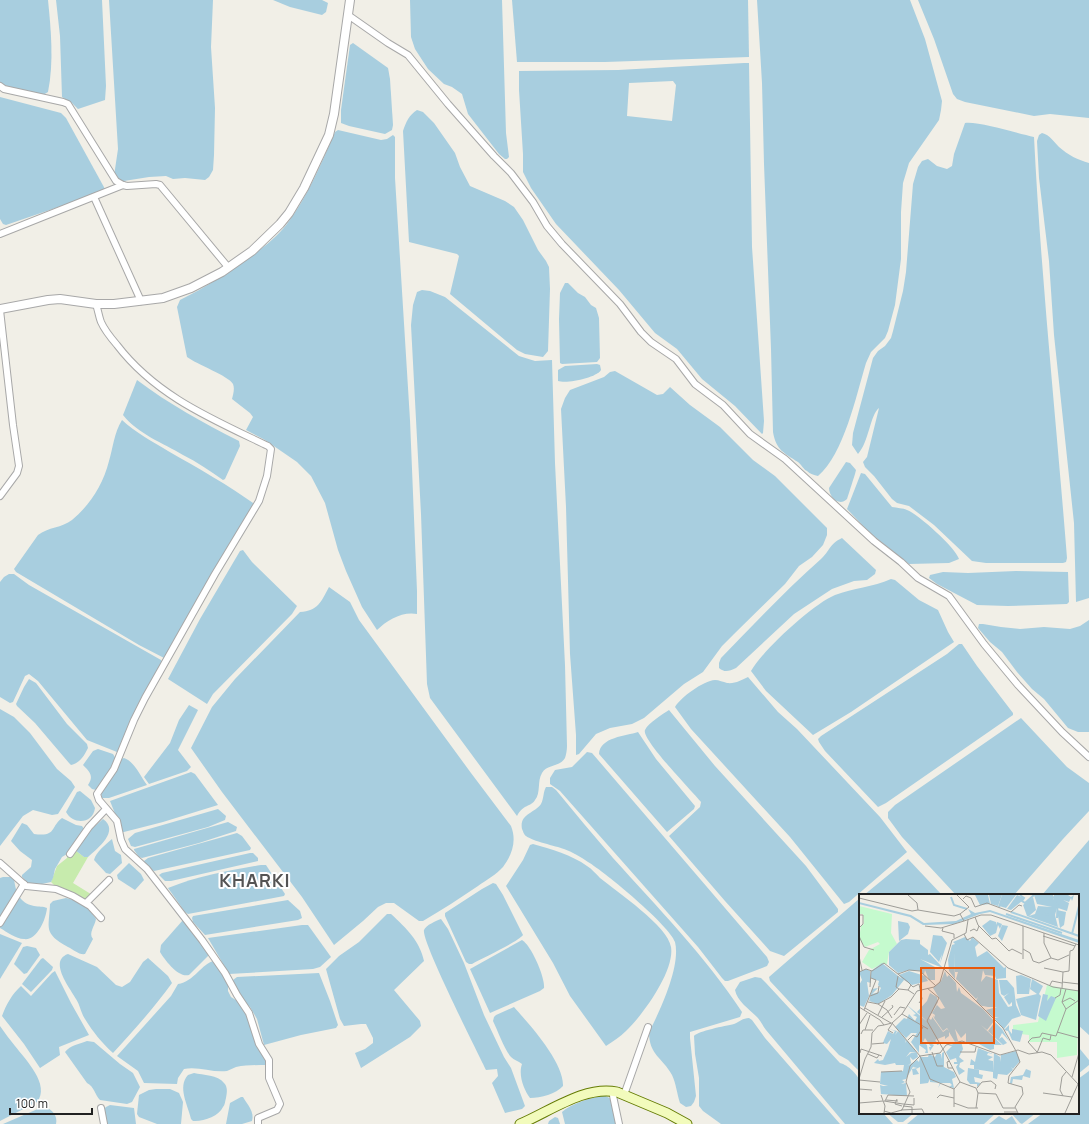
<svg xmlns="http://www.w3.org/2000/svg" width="1089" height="1124" font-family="Manrope,sans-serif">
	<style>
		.grass { fill: #c7ebad }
		.water { fill: #a8cedf; fill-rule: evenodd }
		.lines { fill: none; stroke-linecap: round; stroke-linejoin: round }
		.minor-casing { stroke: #a8a8a8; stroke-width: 8 }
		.tertiary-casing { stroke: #a8a8a8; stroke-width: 10 }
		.secondary-casing { stroke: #657c04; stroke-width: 11 }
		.minor { stroke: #fff; stroke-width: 6 }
		.tertiary { stroke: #fff; stroke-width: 8 }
		.secondary { stroke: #f2fbbc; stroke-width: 9 }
		.labels { text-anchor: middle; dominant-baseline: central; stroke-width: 4; stroke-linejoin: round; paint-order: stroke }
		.district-label { font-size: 18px; font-weight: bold; letter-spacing: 1px; fill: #545454; stroke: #fff }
		.inset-river { fill: none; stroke: #a8cedf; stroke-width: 2 }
		.inset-road { fill: none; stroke: #9e9d98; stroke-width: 1 }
		.view { fill: #e8590c; fill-opacity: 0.15; stroke: #e8590c; stroke-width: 2 }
		.inset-edge { fill: none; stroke: #212121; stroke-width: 2 }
	</style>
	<rect width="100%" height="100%" fill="#f1efe7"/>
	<polygon class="grass" points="75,850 84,857 88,857 73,883 94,896 86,903 59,890 51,882 57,866 67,858 67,854"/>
	<g class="water">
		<path d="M0,0H48C51,30 54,62 48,92L43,95L3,85L0,83Z"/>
		<polygon points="56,0 102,0 106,86 105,100 78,109 72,103 62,97 60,36"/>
		<polygon points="109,0 213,0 211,47 215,108 214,155 213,170 209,177 205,180 185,178 173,179 166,176 149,177 124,181 117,180 114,176 118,149"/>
		<polygon points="273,0 322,0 328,3 326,12 322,15 290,7"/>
		<polygon points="410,0 502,0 506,133 509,157 507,159 505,159 499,154 468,114 462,94 452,87 444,84 428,69 415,49 411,37"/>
		<polygon points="512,0 748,0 749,57 605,62 517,62"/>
		<path d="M757,0H910L925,39L942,101L941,110L939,120L909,163L903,183L901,212V259L895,305L888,331L885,338L871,352L866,363C856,396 844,454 818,476C814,475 810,474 807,471C803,469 802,465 798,462C784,453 776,450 773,432L771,349L764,164L762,83Z"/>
		<polygon points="918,0 1089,0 1089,118 1050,114 1034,116 965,102 957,99 953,94 934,39"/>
		<polygon points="353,43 388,68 390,79 393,125 392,130 385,134 349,126 341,123 341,110 350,45"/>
		<path d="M744,63H749L752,247L764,421L763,433L762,434L735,406L702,379L677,349L655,333L619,290L556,224L531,188L523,172V154L519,90V71L618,70ZM673,81L676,85L672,121L627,116L629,83Z"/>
		<polygon points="0,97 61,113 66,118 105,189 73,202 6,225 3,224 0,219"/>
		<path d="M417,110L423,112L434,123L455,153L460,167L470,186L505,201L514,207L523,220L538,250L546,261L549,267L550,289L548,351L543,357L525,354L517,350L450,294L459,256L457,254L409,242L403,131C406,122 409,115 417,110Z"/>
		<path d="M965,123C978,121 1019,134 1034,137C1041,278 1056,418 1067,558L1066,562L1063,563H986L972,561L934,525L909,506L897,503L892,499L874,476L865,467L863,462L867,457L879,408C870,415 869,442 858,454L852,445L853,433L873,358L878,351L885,346L891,338L893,331L903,291L906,272L913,184L918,167L922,161L928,159L937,166L947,169L952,166L954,154Z"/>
		<path d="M338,130L381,140L387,139L393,135L395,137V178L410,420L417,591V614C403,611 387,620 377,630L362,607L346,571L338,550L325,503L311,476L297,462L265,440L246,430L253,417L250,413L232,399C233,395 235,389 233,384C229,376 196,364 187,357L177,307L180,300C206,287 230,272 253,255C265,246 277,237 287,224C308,196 321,164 335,132Z"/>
		<path d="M1042,133C1050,135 1054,142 1059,147C1068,155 1078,160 1089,163V598L1076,602L1074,523L1054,335L1049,261L1039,178L1037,141L1039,135Z"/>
		<polygon points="565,283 568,283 578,293 585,297 591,305 596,308 599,318 600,358 597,362 562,364 560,363 559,319 560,293"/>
		<path d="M422,290L430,291L445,297L519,356L535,361L552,360L555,463L565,665L567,746C567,750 566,755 565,758C560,767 547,764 542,773C537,781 541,793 535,800C531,807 523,804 517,816L430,698L427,684L421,514L411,325L413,305L417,292Z"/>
		<path d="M597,364L600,365L601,370C596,378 567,384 558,381V370L565,366Z"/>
		<polygon points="615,371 657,395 663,394 670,387 690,405 720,427 753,460 775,476 827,528 827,535 823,545 812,557 799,566 785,584 734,634 722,646 703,672 684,684 644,718 632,724 610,728 596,734 579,754 576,755 576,735 570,654 566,507 561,409 565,398 570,390 604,377 610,372"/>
		<path d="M137,380C169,404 203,423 239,441L240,446L225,479L223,480C210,471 197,462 183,455C163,443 138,434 123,415Z"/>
		<path d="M122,420C135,432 153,442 168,451C198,468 228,485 256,505L166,659L139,645L16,572L14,569L38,535C48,527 62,528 72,520C90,505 103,485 109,461C113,448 114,433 122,420Z"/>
		<path d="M846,462L850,463L856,470L855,474L847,499C839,507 829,497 829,488Z"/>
		<path d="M861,473L865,474L892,507C897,508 903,508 907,510C918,514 956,548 959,559L949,563L909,564L869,532L847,509Z"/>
		<path d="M842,538L876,570L875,574L867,580L854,581L832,589L794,614L736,668C729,671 725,673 719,668V663L721,658C754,624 786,590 821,559C830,551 829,544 842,538Z"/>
		<polygon points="243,550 252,562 297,606 292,614 213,694 207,704 168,679 200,619 240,551"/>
		<polygon points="1016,571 1068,572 1069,602 1067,604 1008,606 977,605 937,584 929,578 930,575 943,572 968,573"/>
		<polygon points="9,574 14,574 29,585 161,660 163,663 117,752 87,740 38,681 29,674 25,676 13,702 10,703 0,697 0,582 4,577"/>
		<path d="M891,579L895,580L919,600L938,610L948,632L954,642L851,712L813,735L766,691L751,671C763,650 813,604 835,595C853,588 873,587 891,579Z"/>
		<path d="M329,587L350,602L359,620L471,773L511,826C517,841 512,855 503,867C496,875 486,880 478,886C460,898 442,910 423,921H419L394,903H386L378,907L363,921L334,945L302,897L222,792L191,748L212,707L235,679L300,612C318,611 321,602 329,587Z"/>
		<polygon points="1089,620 1089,732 1078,732 1068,728 1044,699 1032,689 1017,672 1002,652 990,642 978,628 979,624 983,624 1001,627 1020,629 1044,627 1070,629 1080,626"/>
		<polygon points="959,644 962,644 977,666 1013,713 1013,715 886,803 878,807 825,751 819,742 818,739 821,736 947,654"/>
		<path d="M748,677L778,712L797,729L880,817L907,852L849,902L844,904L790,837L691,729L675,707C681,697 703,681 715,680C719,680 723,682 727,683C735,684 742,680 748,677Z"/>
		<path d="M29,679L36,683L67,724L87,744L88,748C84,756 80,763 71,765L69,763L35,723L17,706L16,704L24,687Z"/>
		<polygon points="189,705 198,710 178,750 191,767 187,771 149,784 144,777 170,743 179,720"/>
		<polygon points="0,709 14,717 30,733 57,769 71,781 75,787 58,814 52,815 33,810 23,816 0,846"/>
		<path d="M669,710L715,766L806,866L838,909V912L784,956L770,951L725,901L669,836L700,807L701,802C693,792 641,739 645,730C648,723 663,714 669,710Z"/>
		<polygon points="1021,718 1067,767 1089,783 1089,811 1063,839 1014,895 956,895 902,837 888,818 888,812 895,805"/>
		<path d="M638,732L656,759L695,806L694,809L667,832L599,754C600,737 626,736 638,732Z"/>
		<path d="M98,749L113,754L116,759L115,763L96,790L92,789L88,785C94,776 90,772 83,765L93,751Z"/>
		<polygon points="587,752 592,753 767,957 769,962 767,966 728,981 725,981 722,978 698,947 560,791 550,784 550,778 555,770 572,767"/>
		<path d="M124,758C134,761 141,777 147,785L109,798H102L101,793L121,759Z"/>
		<polygon points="191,772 195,774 218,805 163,822 120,833 116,816 110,801"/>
		<path d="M546,787H552L556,790C575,813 594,836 613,858C658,908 705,956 742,1012L740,1017L690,1032V1038L696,1096L694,1102L691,1106L686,1107L680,1103C677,1094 676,1083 672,1075C662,1057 649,1055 649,1032C660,1011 681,966 675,942C670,926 605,872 588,862C581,857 572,852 564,849C556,846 532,841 526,836C524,835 523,831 522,829C519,814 535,813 541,804C544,798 543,792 546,787Z"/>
		<path d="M80,791L91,800L95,808C93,824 73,825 66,812L77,792Z"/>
		<polygon points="218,809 226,816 225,820 208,827 135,847 131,846 128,839 135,833"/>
		<path d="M62,818L76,825L82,826L84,829L67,854L62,857L55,869L53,878L51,882L42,884L28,883L22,877V875L31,867L32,860L20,851L11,841L22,823L27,825L34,834C57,837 50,827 62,818Z"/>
		<path d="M103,819C120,831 98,848 88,857H84L75,850L85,835Z"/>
		<polygon points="228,822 237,827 236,831 199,843 142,858 139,857 134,850 134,849"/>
		<polygon points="237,833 242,836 251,848 250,850 154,871 144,864 144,861 148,858"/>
		<path d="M112,839L115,851L121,855L122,863L110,874L106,873L94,860C96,852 105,845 112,839Z"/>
		<polygon points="1089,840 1089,1035 1078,1025 1078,895 1042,895"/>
		<path d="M533,844C551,849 572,855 587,866C592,869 596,874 600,878C617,892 668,926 671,947C675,971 642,1016 626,1031C620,1037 613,1041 606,1046L570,996L553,963L506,886L523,860L530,845Z"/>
		<polygon points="250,853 253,853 258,858 258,861 171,881 165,881 159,875 162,873"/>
		<polygon points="908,859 942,895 864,895"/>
		<polygon points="129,863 141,874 144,880 135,890 118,879 117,875"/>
		<path d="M261,865H266L285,894L284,896L188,914L185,912L168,888C198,876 230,870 261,865Z"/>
		<path d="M3,877H14C15,891 19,903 34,906C39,907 43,906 47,908C46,919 37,941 24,939C16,939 7,932 0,928V878Z"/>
		<path d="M493,883L496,884L503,895L523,935C518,942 482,958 472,964H469L466,962L445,916V913L482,889Z"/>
		<path d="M66,898C80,901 88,907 96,919C95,926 88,933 93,939L85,954C79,955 74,950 68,947C43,933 49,929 50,904L53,901Z"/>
		<polygon points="860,898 860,1072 848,1060 839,1055 770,981 769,977"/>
		<polygon points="288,900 300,911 302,918 298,920 205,935 193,922 192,918 193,916"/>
		<path d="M387,914H391C406,928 420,941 424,961L394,990L420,1021L421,1026L410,1037L361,1068L355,1053L365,1049L373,1043V1038L366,1024H361L344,1026L340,1019L326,969L339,956L359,942Z"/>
		<path d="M441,919L448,929L464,963L484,1015L504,1057L511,1068L525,1106L522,1109L505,1113L492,1083L498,1076L497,1069L486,1070C478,1053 421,941 424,930C426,925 436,921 441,919Z"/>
		<path d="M183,920L187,923L208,953V956L189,975C178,978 165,960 160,952L161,945Z"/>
		<polygon points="302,925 308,925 331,957 320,967 313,969 229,974 208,938"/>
		<polygon points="0,934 22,943 0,979"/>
		<path d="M522,940C531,945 545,977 544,988L540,991L490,1013L470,969Z"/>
		<polygon points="27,946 36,948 40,955 27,973 24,974 14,964 23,947"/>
		<path d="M68,954L97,967L116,985L122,987L130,982L143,962L148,958L168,976L172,983C154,1008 134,1030 113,1053C102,1043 93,1032 85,1019C81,1013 80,1005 76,999C70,988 48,961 68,954Z"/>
		<polygon points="43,958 53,967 52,970 31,992 22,984 41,959"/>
		<path d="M214,961L228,982V991L231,997L239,1002L248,1014L268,1061L267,1065C257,1065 246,1065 236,1067C233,1068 230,1070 227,1071C213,1073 198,1066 184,1069L178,1078L177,1084L144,1083L138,1071L117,1056L171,996L178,984C194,982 202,963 214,961Z"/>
		<path d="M55,971L71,1003L89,1035L59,1047L60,1055L40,1068L24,1044L2,1016C6,1005 12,994 21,986L31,996L52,973Z"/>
		<polygon points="319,973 330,1001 338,1025 336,1028 301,1035 264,1045 257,1019 250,1007 243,1000 235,987 233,980 237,977"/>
		<path d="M755,977L761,978L766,983L840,1063C848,1065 859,1075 860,1083C861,1093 860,1103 860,1113H883L893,1124H845L766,1030C763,1026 760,1020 757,1017C749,1009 737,1001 735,990L740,982Z"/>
		<path d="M514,1007C529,1024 564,1062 563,1086C556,1094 541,1098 530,1098C524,1090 518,1075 522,1064C518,1061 514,1060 511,1057C504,1049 498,1031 493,1021L494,1017L496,1015Z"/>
		<path d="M749,1018L752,1020L765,1038L840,1124H721L703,1111L699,1106V1078L695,1054L694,1036C698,1031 725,1026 734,1024C739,1022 743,1018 749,1018Z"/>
		<path d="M0,1026C5,1033 10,1040 15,1046C25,1059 51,1085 37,1102L0,1121Z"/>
		<path d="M87,1041L94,1042L120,1064L133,1073L140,1087L132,1102L127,1104L100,1100C95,1095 94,1086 87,1083L65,1052C70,1045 80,1044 87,1041Z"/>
		<polygon points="1078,1049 1080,1049 1089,1060 1089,1065 1078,1074"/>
		<polygon points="1089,1071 1089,1124 1028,1124 1043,1113 1078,1113 1078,1079"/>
		<path d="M194,1073C203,1075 218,1075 224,1083C228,1087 227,1093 226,1098C225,1101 225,1105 223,1107C219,1116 203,1122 193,1121L191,1119C188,1105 177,1087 188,1075Z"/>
		<polygon points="156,1089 170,1089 179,1093 183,1102 181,1124 157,1124 139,1117 137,1114 139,1095 149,1090"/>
		<path d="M604,1095L611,1099L617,1124H565L562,1112C572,1103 591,1098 604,1095Z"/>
		<path d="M241,1097H243C247,1104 255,1112 252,1121L242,1124H226L230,1103Z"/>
		<polygon points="110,1105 134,1108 136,1124 107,1124 104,1109 106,1107"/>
		<path d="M45,1107C52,1109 58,1116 56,1124H3L40,1108Z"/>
		<polygon points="887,1113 914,1113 903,1122 898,1122"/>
		<polygon points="920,1113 996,1113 984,1124 907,1124"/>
		<polygon points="1011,1113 1036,1113 1022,1124 1020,1123"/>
		<polygon points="999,1116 1006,1120 1012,1116 1017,1124 989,1124"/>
		<polygon points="555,1117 558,1118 560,1124 548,1124 549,1121"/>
	</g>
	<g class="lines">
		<g class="minor-casing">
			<g id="minor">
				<polyline points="348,15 388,43 408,55 448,104 494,156 511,173 533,202 547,226 562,244 620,304 641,332 651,342 676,359 695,384 723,405 750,434 785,459 874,541 901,562 918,578 949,596 984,644 1018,685 1062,732 1089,757"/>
				<polyline points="0,86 4,89 63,102 68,104 116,181 123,185 127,186 156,184 160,185 228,267"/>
				<polyline points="94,197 141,301"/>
				<polyline points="0,234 123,185"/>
				<path d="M96,304C98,310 99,317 101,322C105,331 111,338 117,345C156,396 212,419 268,446L271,449L267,476L259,501L215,574L145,698L134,720L114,769L97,794L99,800L117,821L121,840L125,849L147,869L202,940L225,973L237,995L249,1013L259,1044L269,1060V1078L280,1104L277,1110L258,1118V1124"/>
				<polyline points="0,310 13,425 19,466 17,473 0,496"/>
				<polyline points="70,854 89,827 106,809"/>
				<polyline points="0,863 26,886 56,889 73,896 90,906 101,918"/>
				<polyline points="86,903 109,880"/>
				<polyline points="0,923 24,884"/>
				<polyline points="612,1091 619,1124"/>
				<polyline points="624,1095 648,1027"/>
				<polyline points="101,1108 104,1124"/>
			</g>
		</g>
		<g class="tertiary-casing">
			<polyline id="tertiary" points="0,309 48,300 60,299 96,304 114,304 163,298 191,288 222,272 252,251 280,224 289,213 304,188 329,135 334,114 350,0"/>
		</g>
		<g class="secondary-casing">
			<path id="secondary" d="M520,1124C549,1112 585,1085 617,1092L667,1113L687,1124"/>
		</g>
		<use href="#minor" class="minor"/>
		<use href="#tertiary" class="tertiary"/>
		<use href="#secondary" class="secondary"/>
	</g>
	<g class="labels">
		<g class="district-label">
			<text x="255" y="880">KHARKI</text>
		</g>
	</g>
	<g transform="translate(859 894)">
		<rect width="220" height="220" fill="#f1efe7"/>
		<path d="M0,12L33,20L32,39L38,50L30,58L28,70H23L13,75L3,68L10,56L21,50L19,48L6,53L0,45L2,32L5,30L4,20H0ZM188,91L220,97L218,161L198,164V148H170V141L154,139V131L179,128Z" fill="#c5face"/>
		<path d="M116,1H129L131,10L121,11ZM130,1H143L139,12L132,10ZM144,1H157L147,14L140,12ZM158,1L165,4L163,7L152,16L148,15ZM175,1H194V6L195,1H199L198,14L195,13L198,14L196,21L199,33L168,22L164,11L174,3L177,16L170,22L176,20L179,12L193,13L178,10ZM199,1H209L212,3L215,1L213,7L212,4L210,8L204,6L210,9L208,17L199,14ZM0,8L52,21L65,29L97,27L112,20L109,15L116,19L131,16L220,46V49L131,18L121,20L95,30L64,31L51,23L0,10ZM198,16L207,18L205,31L201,34ZM131,26L137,28V31L138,28L143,30L141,35L139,31L137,39L131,42L123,32ZM39,27L49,29L51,33L49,40L40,47ZM143,31L149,32L143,47L139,42ZM74,41L83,42L88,49L81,70L83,60L80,68L71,58ZM106,43L111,47L113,43L120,49L116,53L118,63L128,57L145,74L147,73V84L137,85L136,82L126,81L124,76L122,88L127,82L139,86L140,99L149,113L153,112V108L150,111L145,103L150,99L145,102L142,100L140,86H148L155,94L157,111L162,122L153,125L145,135L135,124L140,123H134L127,116L138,113H124L129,112H123L117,107L119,103L117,105L97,85L99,78H96L95,58L96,85L90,77L89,66L93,51L96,50L94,48ZM47,45L61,46V50L69,56V61L71,60L84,74L61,65L76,73V86H70L66,76L65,80L62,79L61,71V77L50,76L39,79L30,71V58L42,46ZM23,69L43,85L40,81L50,77L66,82L69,87L53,91L45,86L33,101L19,110L10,107L13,95L19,94L13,100L20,98L22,94L19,91L20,87L12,84V77ZM7,75L11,77L12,89L8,88L10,102L5,113L0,111V91L3,86L0,78ZM86,77L88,83L90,81L97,89L98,98L100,93L102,99L124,115L135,127L128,136L122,131L143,151H135V155L131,156L120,150H113L107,148V139L102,144L96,135L99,147L96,148L90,138V142L86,145V142L76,146L80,151H78L77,148L71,149L75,151L71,157L70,153H72L66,144L64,148L68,151L69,159H66L67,156L60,151V159L52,148L58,139H52L47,144L36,133L45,124L48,125L50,120L56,127L58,123L54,121L57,120L48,111L70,129L58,118L68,107L71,99L78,103L79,108L70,124L72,126L75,121L74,124L84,138L88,135L90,137L88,134L84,137L75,124L76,121L73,119L78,111L82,115L86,114L74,94L82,87ZM162,81L172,85L170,100H158L157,82ZM173,85L184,92L180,100L182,102L177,126L162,121L157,105L178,100L171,95ZM184,100L189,101L188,107L192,102L197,104L187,127L179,122ZM136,128L143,135L151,148L143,139L140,145L143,143L148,149L144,151L129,137ZM150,131V136L153,140V135L164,137L161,148L153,146L149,137L145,136ZM30,135L38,137L36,141L39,137L47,146L46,149L48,146L58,159L51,158L47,163L52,159H58L59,163L54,166L51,163L52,169L48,172L58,166L60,168L61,163H69L70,160L76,163L78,159L82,160L83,165V159L85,158V173L95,178L97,183L93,185L95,194L90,193L93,191L91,189H82L79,194L81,189L71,188V185L69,189L61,190V173L57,175L60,180L54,181L53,175L58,174L54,173L55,171L47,185L43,186L46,188L42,190L47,189L48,202L22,200L21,191L24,192H29L21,190L22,178L44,177L45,171H37L36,169L26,171L15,169L19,165L20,167L24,166L29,155L32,145L28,150L24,149L25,146L29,137L34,140L36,137ZM102,147L104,155L100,163L105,167L101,169L100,173L106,177L100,181L97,173L99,170H95V168H98L97,164L91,166L87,158L93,152H89ZM119,154L134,160L129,159L128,161L134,163L129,166L134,167V178L135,159L141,163V168L142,161L157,157L161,167L154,175L152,173L154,176L148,181L139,180L138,185L134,184V178L115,175V171H111L112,165L116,168ZM109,174L120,176V180L124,181L123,185L115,183L116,188L122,189L118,193V190H111L108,186ZM167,175L172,177L171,184L164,182L163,186L154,185L153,190L151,189L152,183L164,181Z" fill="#a8cedf"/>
		<path class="inset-river" d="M161,1L165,4L163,7L166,9L175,1M180,1L191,5L195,3M92,3L95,11L108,15M140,13L144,1M152,18L220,42M147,20L203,39M198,24L199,1M181,25V19L196,22M213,40L220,12"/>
		<path class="inset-road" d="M49,1L58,9L59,16M98,1L110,13L101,20M0,4L53,17L59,16L95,22L101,20L105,27L122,21H132L220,51M104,5L107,2L112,4L116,13L128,9L152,18L160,11L163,12M0,21H4V30L0,34M116,23L119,31L133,45L137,44L150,57L153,55L163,60M66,32L82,34L105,27M84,34L83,37L95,40V44M111,37L115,35L118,37L120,32M185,39V49L192,64L199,66L210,61M105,40L108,46L114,43L149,74L194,93L220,97M0,42L5,53L15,56M184,42L216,52M164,55L171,59L174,67L180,69L192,64M0,62L3,76M164,65V32M185,74L204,78M85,75L144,134L157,157M0,78L7,75L13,77L25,69L49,88L52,91L49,96L55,100M39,80L50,76L61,77L77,92M39,82L37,93L40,95M203,88L220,90M52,91L54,93L60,90L63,105L60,109M191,91L193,87L203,89M11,93L12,77M68,94L80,104L68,127L84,155M203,94L204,78L210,77L211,57L214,56L217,50M11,102L19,99L20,92M196,104L201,101L202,94M9,108L19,110L32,103L40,95L49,96M203,108L211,104L216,107M19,110L28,116L33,124M0,113L21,126L25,131L33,129L61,162L81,159L87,151L103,147L141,161L159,156L170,160L183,158L192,161L219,190L206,219M6,114L32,129M207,115L220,106M5,116L17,86L12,84M43,120L69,135M19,121L26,107M35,121L41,113L46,114M23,123L34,113L33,111M33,129L43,120L58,97L75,93L81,88L93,46L107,39L109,26M33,130L29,136L34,139M0,131L8,119M6,136L11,121M198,138L220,144M2,140L4,136H14M184,144L191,146L192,141M49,146L54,141L58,143L64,133M13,150L25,149M84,155L101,188L95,195V213M157,157L161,168L150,182L149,189L163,193L164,200L156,213L159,219M73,158L78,172H84M101,158H116L117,153M178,158L169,148L173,144L181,143L183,139L197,142L207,115L203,108L207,95M1,159L2,155L23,162M178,159L184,144M9,160L18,164L20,161M61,162L71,185L95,195M91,167L88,168L89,174H94M22,178L43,177M213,183L220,159M0,185L6,165L12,153L13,139L19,132L25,131M0,186L21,188M101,188L117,194L119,199L137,200L144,214H156M118,194L123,188L132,187L137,191L136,195M0,195L13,196M184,199L213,203M22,201L26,212L25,219M204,202L201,196L203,183L207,178M78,204L81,201L95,204M38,205L36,210L43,212M27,206L39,207M25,207L44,210M26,207L29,201L55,202M0,209L24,207M95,209L109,214H119M44,210L55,211V204M44,212L53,213V219M117,214L119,199M42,216L63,215L65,219M25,217L32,219L43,216L51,198L47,188L51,172L61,162M145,218H158"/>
		<path class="view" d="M62,74H135V149H62Z"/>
		<rect width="220" height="220" class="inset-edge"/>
	</g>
	<path d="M10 1108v6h82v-6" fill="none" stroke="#212121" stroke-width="2"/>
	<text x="16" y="1108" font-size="12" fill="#212121" stroke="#ffffff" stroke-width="3" paint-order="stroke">100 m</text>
</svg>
